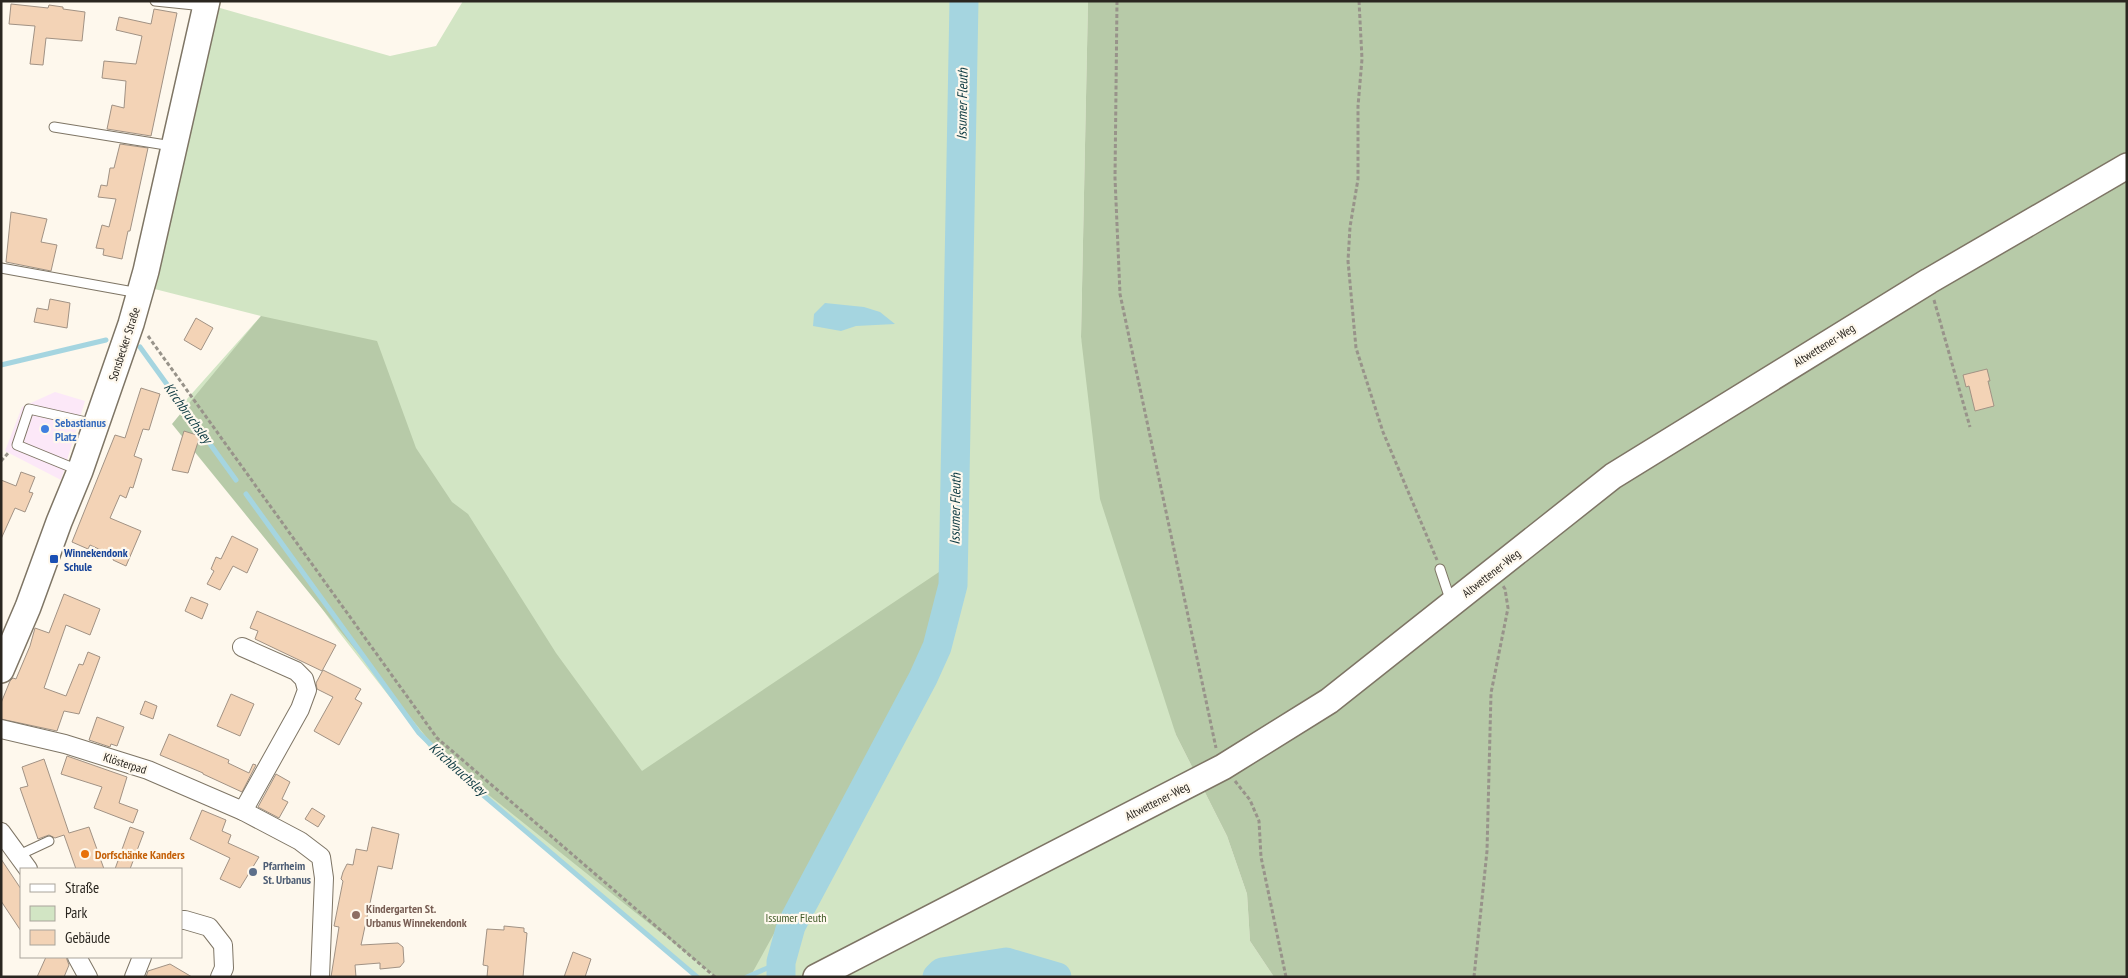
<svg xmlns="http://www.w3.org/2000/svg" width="2128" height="978" font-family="'PT Sans Narrow',sans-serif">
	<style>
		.commercial { fill: #fce8f8 }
		.green { fill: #d2e5c4 }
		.forest { fill: #b7caa8 }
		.water { fill: #a5d5e0 }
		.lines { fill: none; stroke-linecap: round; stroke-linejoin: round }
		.stream { stroke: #a5d5e0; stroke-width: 5 }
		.river { stroke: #a5d5e0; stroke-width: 29 }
		.building { fill: #f3d3b6; stroke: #a19284 }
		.lane-casing { stroke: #7e7565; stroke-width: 11 }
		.street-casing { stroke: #7e7565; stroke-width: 20 }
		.secondary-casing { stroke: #7e7565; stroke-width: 28 }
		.path { stroke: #98938a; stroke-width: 3; stroke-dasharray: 4 2.5; stroke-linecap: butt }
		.lane { stroke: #fff; stroke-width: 9 }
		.street { stroke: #fff; stroke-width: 18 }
		.secondary { stroke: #fff; stroke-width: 25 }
		.shop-dot { fill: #3f7fe0; stroke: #fef8ed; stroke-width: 2 }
		.transit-dot { fill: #1a4fb4; stroke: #fef8ed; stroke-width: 2 }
		.food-dot { fill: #e8710a; stroke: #fef8ed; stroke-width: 2 }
		.service-dot { fill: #5c6f8a; stroke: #fef8ed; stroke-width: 2 }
		.education-dot { fill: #8d6e63; stroke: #fef8ed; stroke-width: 2 }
		.labels { text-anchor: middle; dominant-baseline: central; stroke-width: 4.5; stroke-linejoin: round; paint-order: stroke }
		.street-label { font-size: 12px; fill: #2a2620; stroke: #fef8ed }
		.shop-label { font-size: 12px; font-weight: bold; fill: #366cbe; stroke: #fef8ed; text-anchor: start }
		.transit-label { font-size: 12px; font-weight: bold; fill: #164399; stroke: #fef8ed; text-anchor: start }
		.food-label { font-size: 12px; font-weight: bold; fill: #c56008; stroke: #fef8ed; text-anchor: start }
		.service-label { font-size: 12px; font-weight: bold; fill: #4e5e75; stroke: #fef8ed; text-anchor: start }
		.education-label { font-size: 12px; font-weight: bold; fill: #785e54; stroke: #fef8ed; text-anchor: start }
		.park-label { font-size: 12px; fill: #3f5927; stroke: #fef8ed }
		.water-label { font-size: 14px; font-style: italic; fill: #0a3840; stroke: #fef8ed }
	</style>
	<rect width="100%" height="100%" fill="#fef8ed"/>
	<polygon class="commercial" points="55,392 85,401 61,480 5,451 22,407"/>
	<polygon class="green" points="463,1 1088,1 1081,337 1176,735 1227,836 1247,894 1250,941 1274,977 694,977 432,751 338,631 179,408 261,316 131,283 206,4 390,56 436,46"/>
	<g class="forest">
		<polygon points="1088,1 2127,1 2127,977 1274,977 1250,941 1247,894 1227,836 1176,735 1100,499 1081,337"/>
		<polygon points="261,316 377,341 416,448 452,502 468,514 556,653 642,771 945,568 953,574 942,630 750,977 716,977 445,760 172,424"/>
	</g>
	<polygon class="water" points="825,303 864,307 880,312 895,324 856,326 841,331 813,326 814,314"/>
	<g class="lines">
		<g class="stream">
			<polyline points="140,347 236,480"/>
			<polyline points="1,365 106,340"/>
			<polyline points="246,494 419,733 476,789 697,977"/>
			<polyline points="747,977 781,962"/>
		</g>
		<g class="river">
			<polyline points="781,977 781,962 791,926 923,678 937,647 953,585 964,1"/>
			<polyline points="937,977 942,972 1006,962 1057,977"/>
		</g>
	</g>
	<g class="building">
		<polygon points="11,4 48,8 49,5 63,7 63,9 85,12 82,41 46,38 43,65 30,64 35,26 9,24"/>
		<polygon points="154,9 177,13 151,136 107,129 112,105 124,108 126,81 102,78 104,61 136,64 142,36 116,30 119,17 151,24"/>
		<polygon points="120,144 148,148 130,231 128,231 122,259 103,255 104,249 96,248 102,225 109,227 116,199 98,197 101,185 107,186 110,168 114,168"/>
		<polygon points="11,212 47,219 41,242 57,245 51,271 6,262"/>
		<polygon points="50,299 70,303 67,328 34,322 37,308 48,310"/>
		<polygon points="196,318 213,328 201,350 184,340"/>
		<polygon points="1987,369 1990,381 1988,381 1994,406 1975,411 1969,386 1966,387 1963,375"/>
		<polygon points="141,388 160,394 149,430 143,429 134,456 142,459 133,488 130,487 126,498 120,495 110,518 141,531 126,566 113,560 114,556 90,545 88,549 72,542 115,435 125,438"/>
		<polygon points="184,431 200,436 188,473 172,470"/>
		<polygon points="21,472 35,477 29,492 33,493 25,512 15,508 1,539 1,480 16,486"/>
		<polygon points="232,536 258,549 247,573 233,566 220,590 207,584 214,571 211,569 216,557 221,559"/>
		<polygon points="64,594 100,609 90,635 66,625 44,688 66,696 79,664 83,665 88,652 100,657 79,714 64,711 57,731 1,719 1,703 10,681 13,678 16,679 30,646 35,628 49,633"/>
		<polygon points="191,597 208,604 202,619 185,611"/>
		<polygon points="257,611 336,645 322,671 255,639 258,631 250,628"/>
		<polygon points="323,670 361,689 355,699 362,703 339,745 314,731 333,697 317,689 316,683"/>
		<polygon points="231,694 254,704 240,736 217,726"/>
		<polygon points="145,701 157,706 153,719 140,714"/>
		<polygon points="97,717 124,727 117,746 111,744 110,747 89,740"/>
		<polygon points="169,734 229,760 228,763 249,773 253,764 256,765 242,792 203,774 203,773 160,755"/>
		<polygon points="67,756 127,777 119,803 138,810 133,823 94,808 102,787 61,774"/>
		<polygon points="44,759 69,833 89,827 104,869 76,869 64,835 55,838 49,835 38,839 20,788 28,786 22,767"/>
		<polygon points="276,774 290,782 282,799 288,802 279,818 258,807"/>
		<polygon points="312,808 325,816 318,827 305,819"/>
		<polygon points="202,810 226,820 222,831 231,835 228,843 259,857 240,888 220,879 230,858 190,839"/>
		<polygon points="130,827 144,832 130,869 115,869"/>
		<polygon points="372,827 399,834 392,869 378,866 361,945 398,943 403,947 404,962 400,967 380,969 380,963 355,965 356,977 331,977 339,927 334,926 343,881 341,879 343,872 347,864 353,865 356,849 367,851"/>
		<polygon points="1,859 21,889 21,931 1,901"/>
		<polygon points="504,926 524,928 524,932 527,933 523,977 487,977 488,966 483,965 487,929 504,930"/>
		<polygon points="573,952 591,959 585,977 564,977"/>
		<polygon points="46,957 66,957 69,965 64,977 37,977"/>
		<polygon points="170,964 192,977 146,977 148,971"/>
	</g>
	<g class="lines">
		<g class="lane-casing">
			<g id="lane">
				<polyline points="155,1 204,6"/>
				<polyline points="54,127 172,146"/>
				<polyline points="1,268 139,293"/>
				<polyline points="78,470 17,445 29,409 95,424"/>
				<polyline points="1440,569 1451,602"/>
				<polyline points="19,855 49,841"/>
			</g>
		</g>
		<g class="street-casing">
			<g id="street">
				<polyline points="242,647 296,671 304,679 307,690 300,709 243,811"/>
				<polyline points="1,729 65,744 148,770 243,811 300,841 321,857 324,878 320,977"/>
				<polyline points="1,832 28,869"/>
				<polyline points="181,920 185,920 209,927 223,945 224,968 220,977"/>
				<polyline points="77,957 88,977"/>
				<polyline points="134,977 142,957"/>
			</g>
		</g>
		<g class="secondary-casing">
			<g id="secondary">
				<polyline points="1,670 28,607 59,522 80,471 131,324 146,271 207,1"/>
				<polyline points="816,977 1223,767 1329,701 1613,476 1929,281 2127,166"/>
			</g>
		</g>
		<g class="path">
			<polyline points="1117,1 1115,178 1120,294 1216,748"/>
			<polyline points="1359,1 1362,59 1358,106 1358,179 1350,227 1348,261 1356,348 1383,432 1437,560"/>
			<polyline points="1934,300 1970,427"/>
			<polyline points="148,336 437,738 715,977"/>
			<polyline points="1,461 9,452"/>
			<polyline points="1235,781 1250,800 1259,821 1261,857 1286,977"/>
			<polyline points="1474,977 1487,851 1491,693 1508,608 1505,589 1503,586"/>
		</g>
		<use href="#lane" class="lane"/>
		<use href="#street" class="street"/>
		<use href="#secondary" class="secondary"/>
	</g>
	<circle class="shop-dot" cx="45" cy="429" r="5"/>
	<rect class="transit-dot" x="49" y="554" width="10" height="10" rx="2.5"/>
	<circle class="food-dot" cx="85" cy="854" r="5"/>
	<circle class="service-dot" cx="253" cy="872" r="5"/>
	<circle class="education-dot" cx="356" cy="915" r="5"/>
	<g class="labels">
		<g class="street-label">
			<text transform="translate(124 344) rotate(-72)">Sonsbecker Straße</text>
			<text transform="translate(1824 345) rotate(-32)">Altwettener-Weg</text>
			<text transform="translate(1491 573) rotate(-38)">Altwettener-Weg</text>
			<text transform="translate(125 763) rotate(18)">Klösterpad</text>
			<text transform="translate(1157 801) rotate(-27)">Altwettener-Weg</text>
		</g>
		<g class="shop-label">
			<text x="55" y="422">Sebastianus<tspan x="55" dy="14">Platz</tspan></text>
		</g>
		<g class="transit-label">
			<text x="64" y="552">Winnekendonk<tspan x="64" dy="14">Schule</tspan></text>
		</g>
		<g class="food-label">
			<text x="95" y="854">Dorfschänke Kanders</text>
		</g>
		<g class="service-label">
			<text x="263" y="865">Pfarrheim<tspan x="263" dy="14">St. Urbanus</tspan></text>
		</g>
		<g class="education-label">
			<text x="366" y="908">Kindergarten St.<tspan x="366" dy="14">Urbanus Winnekendonk</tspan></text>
		</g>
		<g class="park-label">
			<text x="796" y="917">Issumer Fleuth</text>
		</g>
		<g class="water-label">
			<text transform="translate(962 104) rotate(-89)">Issumer Fleuth</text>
			<text transform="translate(188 413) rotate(54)">Kirchbruchsley</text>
			<text transform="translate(955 509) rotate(-89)">Issumer Fleuth</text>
			<text transform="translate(458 769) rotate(42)">Kirchbruchsley</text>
		</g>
	</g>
	<rect width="2128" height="978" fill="none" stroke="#2a2620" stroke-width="5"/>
	<rect x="20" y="868" width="162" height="90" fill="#fef8ed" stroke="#a9a49b"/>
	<rect x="30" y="884" width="25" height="8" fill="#ffffff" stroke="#a9a49b"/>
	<text x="65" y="893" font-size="15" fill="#2a2620">Straße</text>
	<rect x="30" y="906" width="25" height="15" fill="#d2e5c4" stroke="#a9a49b"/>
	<text x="65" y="918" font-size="15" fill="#2a2620">Park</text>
	<rect x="30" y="930" width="25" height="15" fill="#f3d3b6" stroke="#a9a49b"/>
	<text x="65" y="943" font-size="15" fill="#2a2620">Gebäude</text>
</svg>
